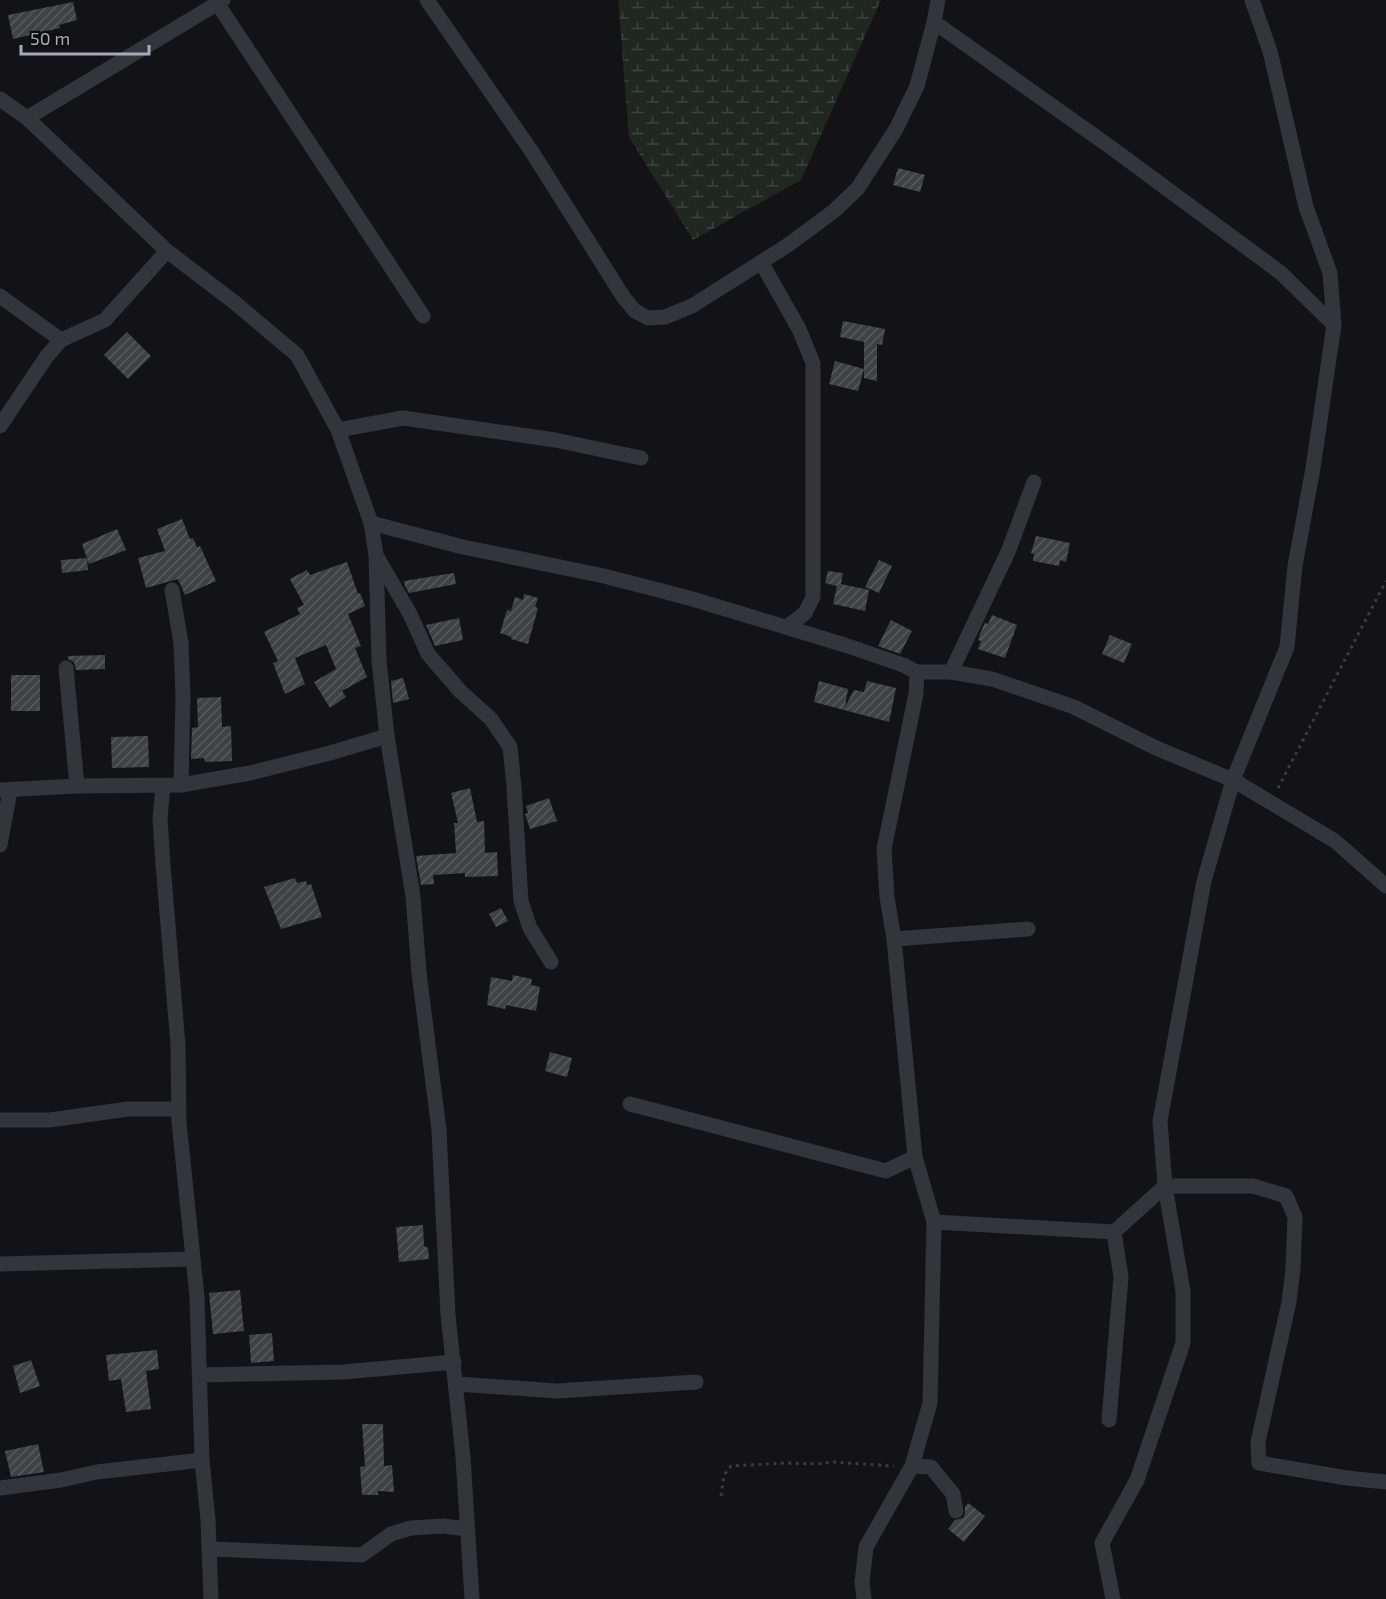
<svg xmlns="http://www.w3.org/2000/svg" width="1386" height="1599" font-family="'Exo 2',sans-serif">
	<style>
		.wetland { fill: url(#wetland-marsh) }
		.building { fill: url(#building-hatch) }
		.lines { fill: none; stroke-linecap: round; stroke-linejoin: round }
		.path { stroke: #3a3c40; stroke-width: 3; stroke-dasharray: 3 4.5; stroke-linecap: butt }
		.minor { stroke: #34353a; stroke-width: 15 }
	</style>
	<defs>
		<pattern id="wetland-marsh" width="20" height="14" patternUnits="userSpaceOnUse" patternTransform="scale(1.5)"><rect width="20" height="14" fill="#1f2720"/><path d="M1 5h8M5 5V1M11 12h8M15 12V8" fill="none" stroke="#3d443e"/></pattern>
		<pattern id="building-hatch" width="6" height="6" patternUnits="userSpaceOnUse" patternTransform="scale(1.5)"><rect width="6" height="6" fill="#3f4145"/><path d="M-1 1l2-2M0 6l6-6M5 7l2-2" fill="none" stroke="#585a5e"/></pattern>
	</defs>
	<rect width="100%" height="100%" fill="#131315"/>
	<polygon class="wetland" points="618,0 881,0 801,180 693,240 629,137"/>
	<g class="building">
		<polygon points="73,2 77,20 59,25 60,28 13,39 8,15"/>
		<polygon points="898,168 925,175 920,192 893,185"/>
		<polygon points="843,321 885,329 882,345 877,344 877,381 864,378 864,342 840,337"/>
		<polygon points="127,332 151,356 128,379 104,355"/>
		<polygon points="835,361 864,369 858,391 829,384"/>
		<polygon points="182,519 190,539 193,538 197,547 200,546 216,581 185,595 178,579 146,588 138,558 165,551 157,529"/>
		<polygon points="117,529 126,550 89,564 82,544"/>
		<polygon points="1036,536 1070,543 1066,562 1060,560 1059,566 1033,561 1034,554 1031,553"/>
		<polygon points="87,558 88,570 62,573 61,560"/>
		<polygon points="879,560 892,566 879,593 865,587"/>
		<polygon points="347,562 358,594 360,593 365,606 348,614 361,646 355,648 367,677 342,691 346,697 330,708 314,682 336,669 326,645 295,658 305,684 285,694 273,663 278,661 264,632 300,614 297,608 304,605 290,579 307,570 310,575"/>
		<polygon points="828,571 843,573 841,584 869,590 865,611 833,604 837,586 825,583"/>
		<polygon points="454,573 456,584 409,593 405,586 404,581"/>
		<polygon points="524,594 538,598 535,607 538,608 528,644 511,639 512,637 500,633 507,610 511,611 515,597 523,600"/>
		<polygon points="992,615 1017,625 1005,658 978,649 981,641 978,640 981,631 985,623 988,624"/>
		<polygon points="459,618 463,640 435,646 426,625"/>
		<polygon points="891,620 912,631 900,654 878,646"/>
		<polygon points="1110,635 1132,644 1124,663 1102,654"/>
		<polygon points="105,655 105,669 76,670 74,662 68,659 68,656"/>
		<rect x="11" y="675" width="29" height="36"/>
		<polygon points="403,678 409,699 393,703 391,681"/>
		<polygon points="819,681 848,689 845,707 854,690 864,692 867,681 896,688 889,722 814,702"/>
		<polygon points="221,697 222,727 231,726 232,761 205,762 204,758 191,759 192,728 198,727 197,698"/>
		<polygon points="148,736 149,767 112,768 111,737"/>
		<polygon points="470,788 477,822 484,821 485,853 497,852 498,876 465,877 465,873 433,875 434,884 421,885 416,856 456,853 454,823 458,823 451,793"/>
		<polygon points="549,798 557,821 530,829 525,814 528,813 526,806"/>
		<polygon points="295,878 297,883 306,881 307,885 311,884 322,917 281,929 264,887"/>
		<polygon points="501,908 508,921 496,927 489,914"/>
		<polygon points="513,975 532,979 531,985 540,987 536,1011 506,1005 505,1009 487,1005 491,977 512,981"/>
		<polygon points="550,1052 572,1058 567,1077 545,1071"/>
		<polygon points="423,1225 424,1246 428,1248 429,1259 399,1262 396,1227"/>
		<polygon points="240,1290 244,1331 213,1334 209,1293"/>
		<polygon points="272,1333 274,1361 251,1363 249,1335"/>
		<polygon points="157,1350 159,1369 146,1371 151,1409 126,1412 121,1379 109,1381 106,1355"/>
		<polygon points="31,1360 40,1386 20,1393 13,1366"/>
		<polygon points="362,1424 383,1424 384,1466 392,1465 394,1492 378,1491 378,1495 362,1495 360,1467 365,1466"/>
		<polygon points="38,1444 44,1472 11,1477 5,1451"/>
		<polygon points="968,1503 985,1516 964,1542 948,1529 955,1520 963,1518 965,1514 965,1507"/>
	</g>
	<g class="lines">
		<g class="path">
			<polyline points="1278,788 1386,581"/>
			<polyline points="721,1496 724,1475 731,1466 785,1463 818,1464 833,1462 894,1466"/>
		</g>
		<g class="minor">
			<polyline points="427,0 532,152 624,298 635,311 648,318 665,317 692,306 788,245 834,211 858,188 896,129 917,86 934,22 938,0"/>
			<polyline points="217,3 423,316"/>
			<polyline points="934,22 1109,146 1281,273 1334,325"/>
			<polyline points="0,99 27,118 167,251 234,302 297,355 338,430 371,523 376,555 379,661 387,736 413,896 419,973 439,1130 448,1315 463,1457 472,1599"/>
			<polyline points="27,118 223,0"/>
			<polyline points="761,262 799,329 813,363 813,597 805,613 787,627"/>
			<polyline points="0,296 61,340"/>
			<polyline points="0,426 47,356 61,340 105,320 167,251"/>
			<polyline points="338,430 403,418 555,440 641,458"/>
			<polyline points="371,523 463,547 604,576 689,598 845,645 903,665 917,672 951,672 992,679 1074,707 1156,748 1233,780 1335,841 1386,886"/>
			<polyline points="377,557 410,614 428,654 460,691 491,719 510,747 514,787 521,901 530,928 551,962"/>
			<polyline points="172,590 181,643 183,697 181,785"/>
			<polyline points="66,668 77,786"/>
			<polyline points="917,672 916,694 884,849 887,897 894,939 915,1157 934,1222 930,1403 912,1466 931,1467 953,1494 956,1511"/>
			<polyline points="951,672 1008,552 1034,482"/>
			<polyline points="163,786 160,818 163,865 178,1045 179,1122 197,1297 202,1460 208,1520 211,1599"/>
			<polyline points="0,790 77,786 181,785 250,773 330,753 387,736"/>
			<polyline points="0,845 10,791"/>
			<polyline points="894,939 1028,929"/>
			<polyline points="630,1104 886,1171 915,1157"/>
			<polyline points="0,1120 50,1120 128,1109 178,1109"/>
			<polyline points="934,1222 1114,1232 1165,1186 1253,1186 1286,1196 1295,1217 1293,1269 1289,1302 1258,1442 1259,1463 1347,1478 1386,1482"/>
			<polyline points="0,1264 193,1259"/>
			<polyline points="200,1375 344,1372 454,1362"/>
			<polyline points="457,1384 557,1391 696,1382"/>
			<polyline points="1109,1420 1121,1277 1114,1232"/>
			<polyline points="0,1488 61,1480 97,1472 202,1460"/>
			<polyline points="209,1549 362,1555 391,1534 411,1528 443,1526 467,1529"/>
			<polyline points="864,1599 862,1582 866,1547 912,1466"/>
			<polyline points="1113,1599 1102,1543 1137,1480 1183,1343 1183,1291 1165,1186 1160,1121 1204,881 1233,780 1287,647 1295,566 1313,468 1334,325 1330,273 1306,207 1270,51 1252,0"/>
		</g>
	</g>
	<path d="M21 45v9h128v-9" fill="none" stroke="#a5abb5" stroke-width="3"/>
	<text x="30" y="45" font-size="18" fill="#a5abb5" stroke="#0e0e10" stroke-width="4.5" paint-order="stroke">50 m</text>
</svg>
